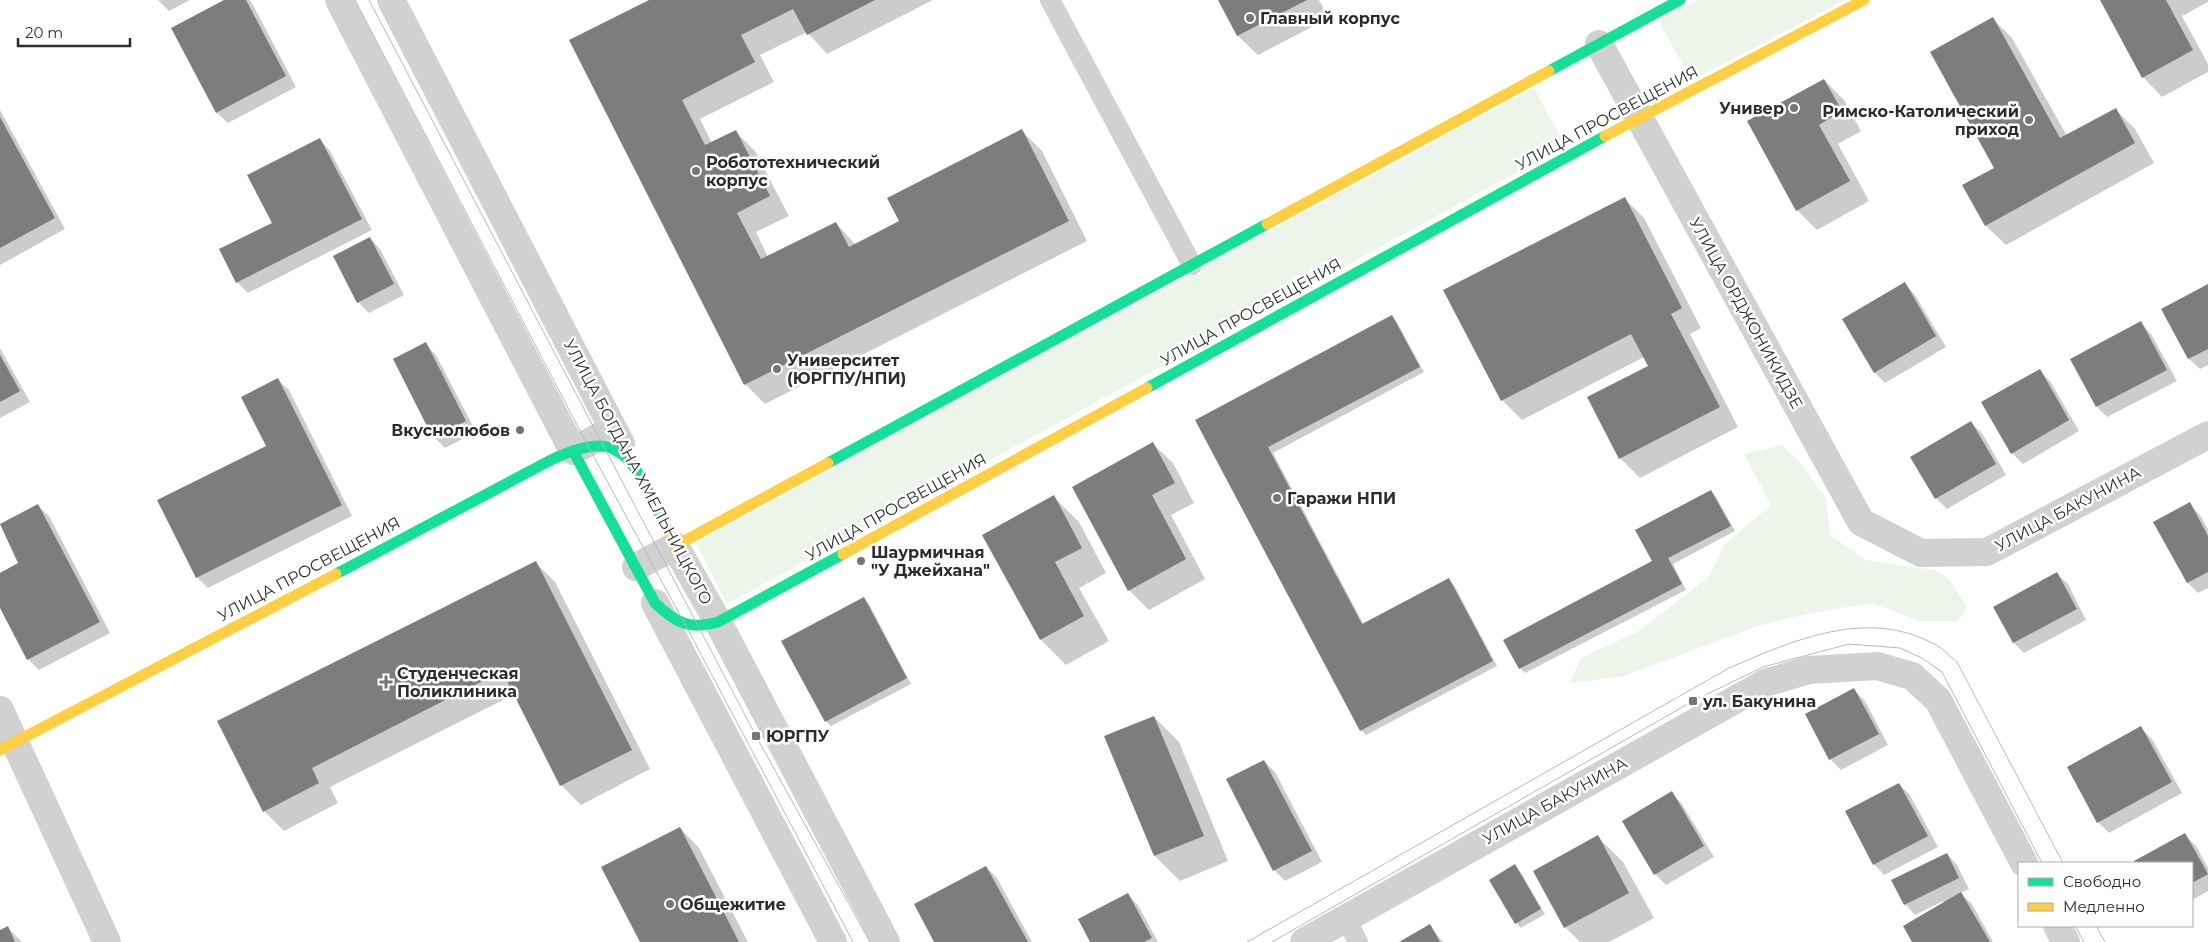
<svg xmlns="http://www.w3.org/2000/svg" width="2208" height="942" font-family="Montserrat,sans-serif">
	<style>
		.green { fill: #edf4ea }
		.shadow { fill: #0003 }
		.building { fill: #7d7d7d }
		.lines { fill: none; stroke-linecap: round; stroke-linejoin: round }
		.lane { stroke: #d1d1d1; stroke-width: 20 }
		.street { stroke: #d1d1d1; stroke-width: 28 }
		.fast { stroke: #16e098; stroke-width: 11 }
		.slow { stroke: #ffcf43; stroke-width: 11 }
		.tram { stroke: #b8b8b8; stroke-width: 1 }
		.poi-dot { fill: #767676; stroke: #fff; stroke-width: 2 }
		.labels { text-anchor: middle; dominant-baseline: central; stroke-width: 5; stroke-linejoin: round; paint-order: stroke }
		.poi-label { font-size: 16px; font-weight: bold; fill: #2c2c2c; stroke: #fff; text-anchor: start }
		.street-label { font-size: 16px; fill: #2c2c2c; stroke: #fff }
	</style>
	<rect width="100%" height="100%" fill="#fff"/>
	<g class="green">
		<polygon points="1697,0 1845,0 1691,81 1659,21"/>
		<polygon points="1534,88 1565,146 727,604 696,543"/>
		<polygon points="1782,445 1799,461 1825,497 1830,535 1866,560 1935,570 1948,578 1967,606 1958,621 1920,621 1871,603 1811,613 1758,626 1624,676 1570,683 1581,658 1639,631 1709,577 1724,545 1771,505 1744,454"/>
	</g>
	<g class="shadow">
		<polygon points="158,0 190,0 169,11"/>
		<polygon points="227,0 249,0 252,3 296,87 228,123 217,113 173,28"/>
		<polygon points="652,0 933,0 827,54 807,32 760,55 774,82 700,119 712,143 736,132 755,151 789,216 756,232 768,257 836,223 856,245 901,222 1022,131 1042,151 1087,241 765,404 745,384"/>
		<polygon points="1219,0 1319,0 1329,18 1258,55 1238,36"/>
		<polygon points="2101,0 2208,0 2208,2 2182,16 2208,64 2208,72 2162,97 2143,77"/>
		<polygon points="1993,19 2012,38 2067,136 2115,109 2135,129 2154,163 2006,245 1986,226 1964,186 1996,168"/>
		<polygon points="1824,80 1844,100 1861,131 1838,144 1869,201 1817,230 1797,210"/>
		<polygon points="0,110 65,229 0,265"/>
		<polygon points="320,140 330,151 372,230 248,293 237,282 221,250 274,223"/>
		<polygon points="1624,198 1644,218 1701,328 1690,334 1738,427 1640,478 1620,458 1588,397 1649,366 1644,357 1522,420 1502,400 1445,290"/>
		<polygon points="370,238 380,249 404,295 369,313 358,302"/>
		<polygon points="1905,284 1915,295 1946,347 1885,383 1874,372"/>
		<polygon points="2208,285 2208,365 2200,369 2189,359 2163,309"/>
		<polygon points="1392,316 1397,322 1424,372 1273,453 1364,625 1449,580 1454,585 1497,666 1366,735 1361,730 1196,420"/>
		<polygon points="2141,323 2151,334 2177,381 2107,417 2097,407"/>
		<polygon points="425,344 436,355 476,432 445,448 434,437"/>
		<polygon points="0,348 30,402 0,418"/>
		<polygon points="2039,370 2050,381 2079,431 2023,464 2012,453"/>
		<polygon points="278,380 289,390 352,516 208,588 197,577 268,447"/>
		<polygon points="1971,423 1982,433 2006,475 1947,509 1936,498"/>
		<polygon points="1153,444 1173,463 1194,503 1171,515 1205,579 1149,610 1129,590"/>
		<polygon points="1711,491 1716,497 1735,531 1673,564 1686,590 1525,673 1520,668 1654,561"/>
		<polygon points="1054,497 1079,522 1106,573 1079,588 1109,641 1066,665 1041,640"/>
		<polygon points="2189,504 2200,515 2208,529 2208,588 2198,593 2188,583 2155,523"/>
		<polygon points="38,506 49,516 110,633 39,670 28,659 0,606 0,574 20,563"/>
		<polygon points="535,562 555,582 650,769 581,805 561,785 515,694 330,787 338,803 284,831 264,811"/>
		<polygon points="2057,574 2068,584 2086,620 2024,653 2014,643"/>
		<polygon points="863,599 869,604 911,684 831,726 826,721"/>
		<polygon points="1854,690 1865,701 1888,745 1841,770 1830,759 1807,714"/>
		<polygon points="1154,717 1179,742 1228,861 1180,881 1155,856 1105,737"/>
		<polygon points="2141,728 2152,739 2182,793 2109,833 2098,822 2068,768"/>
		<polygon points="1264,761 1275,772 1322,862 1285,881 1274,870"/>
		<polygon points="1899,784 1910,795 1938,847 1884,875 1874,864"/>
		<polygon points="1672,793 1682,804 1714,857 1666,885 1655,874"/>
		<polygon points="680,828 699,848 748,942 641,942"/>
		<polygon points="2185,835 2196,846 2208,868 2208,891 2192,900 2192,863 2137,863 2135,861"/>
		<polygon points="1598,837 1623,862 1654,918 1609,942 1580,942 1565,927"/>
		<polygon points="1947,854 1957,865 1969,889 1960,893 1972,904 1993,942 1914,942 1944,903 1943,901 1915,915 1905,904"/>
		<polygon points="1515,866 1520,871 1545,914 1521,928 1516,923"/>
		<polygon points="986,867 997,878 1032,942 936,942"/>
		<polygon points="1127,894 1138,905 1158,942 1092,942"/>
		<polygon points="1430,926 1443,942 1402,942"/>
		<polygon points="8,928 22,942 0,942 0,931"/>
	</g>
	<g class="building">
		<polygon points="224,0 246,0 286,76 216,113 171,28"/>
		<polygon points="649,0 875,0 807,35 793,9 741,35 755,62 682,100 705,145 736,130 770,196 737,213 761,259 836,222 849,247 899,221 887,198 1022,129 1069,221 744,385 569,40"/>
		<polygon points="1218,0 1307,0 1237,36"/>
		<polygon points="2100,0 2166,0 2193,50 2142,78"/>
		<polygon points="1993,17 2060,138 2116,108 2135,143 1985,226 1962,185 1994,168 1930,52"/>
		<polygon points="1824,79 1842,111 1819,125 1850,181 1796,211 1747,121"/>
		<polygon points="0,117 55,218 0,248"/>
		<polygon points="320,138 362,219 236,283 219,249 272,223 247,175"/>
		<polygon points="1625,197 1682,308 1671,314 1720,407 1619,459 1587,397 1648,366 1631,334 1501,401 1443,290"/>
		<polygon points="370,237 394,284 357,303 333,256"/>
		<polygon points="1905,282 1936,336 1874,373 1842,319"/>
		<polygon points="2208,284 2208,349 2188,359 2161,309"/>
		<polygon points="1392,315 1420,367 1268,447 1362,624 1449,578 1493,661 1360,731 1195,420"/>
		<polygon points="2141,321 2167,370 2096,407 2070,359"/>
		<polygon points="426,342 466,421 433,438 393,359"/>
		<polygon points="0,355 20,391 0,402"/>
		<polygon points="2040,369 2069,420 2011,454 1981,402"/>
		<polygon points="278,378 342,505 196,578 157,500 266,446 241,397"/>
		<polygon points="1971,421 1996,464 1935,499 1910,457"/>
		<polygon points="1153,442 1175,483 1152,495 1186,559 1128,591 1072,487"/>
		<polygon points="1711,490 1731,526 1668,558 1682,584 1519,669 1503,640 1652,561 1635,530"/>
		<polygon points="1054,495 1082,548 1055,562 1084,616 1040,640 982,535"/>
		<polygon points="2190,502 2208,536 2208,572 2187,583 2153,522"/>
		<polygon points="38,504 100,622 27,660 0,608 0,573 18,563 0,524"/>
		<polygon points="536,561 632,750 560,786 502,671 312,768 319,783 263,812 217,721"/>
		<polygon points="2057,572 2077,609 2013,643 1993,607"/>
		<polygon points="864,597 907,678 825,722 781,641"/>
		<polygon points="1854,688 1879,734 1829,760 1805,714"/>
		<polygon points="1154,716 1204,836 1154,856 1104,736"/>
		<polygon points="2141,726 2172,782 2097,823 2067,767"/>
		<polygon points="1264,760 1312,851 1273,871 1226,779"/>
		<polygon points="1899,783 1928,836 1873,865 1845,811"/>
		<polygon points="1672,791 1704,846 1654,875 1622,821"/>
		<polygon points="680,827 739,942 640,942 601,867"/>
		<polygon points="2185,833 2208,874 2192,883 2192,863 2135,863 2134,861"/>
		<polygon points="1598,835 1629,893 1564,928 1533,871"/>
		<polygon points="1947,853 1959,878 1904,905 1891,880"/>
		<polygon points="1515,864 1541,909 1515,924 1489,880"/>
		<polygon points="986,866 1028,942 934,942 914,904"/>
		<polygon points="1961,892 1990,942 1912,942 1903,926"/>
		<polygon points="1128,893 1152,938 1144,942 1090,942 1078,919"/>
		<polygon points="1430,924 1440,942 1399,942"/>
		<polygon points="8,926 15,942 0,942 0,930"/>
	</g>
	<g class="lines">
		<g class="lane">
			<polyline points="1050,0 1192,265"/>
			<polyline points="1346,919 1358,942"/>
		</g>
		<g class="street">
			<polyline points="339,0 573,451 613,429"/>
			<polyline points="391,0 621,444"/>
			<polyline points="1599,44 1861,522 1921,553 1987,552 2208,435"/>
			<polyline points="636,567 675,546 718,622 886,942"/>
			<polyline points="655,603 833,942"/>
			<polyline points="0,710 107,942"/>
			<polyline points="2057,926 2066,942"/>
			<polyline points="1304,942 1765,683 1809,670 1877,666 1912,676 1938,700 2024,863"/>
		</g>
		<g class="fast">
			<polyline points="1549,71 1680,0"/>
			<polyline points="1147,388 1605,136"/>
			<path d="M573,451L655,603C676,623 689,630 718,622L843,554"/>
			<polyline points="828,463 1267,224"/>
			<path d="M336,574L549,461C622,425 631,458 662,519"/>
		</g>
		<g class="slow">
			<polyline points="1605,136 1864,0"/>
			<polyline points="1267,224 1549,71"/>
			<polyline points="662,519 675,546 828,463"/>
			<polyline points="843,554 1147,388"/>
			<polyline points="0,750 336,574"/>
		</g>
		<g class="tram">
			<polyline points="355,0 588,446 686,626 853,942"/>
			<polyline points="369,0 756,736 870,942"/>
			<polyline points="2075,926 2084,942"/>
			<polyline points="2096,926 2105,942"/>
			<path d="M1247,942L1729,668C1794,640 1868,607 1936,645C1944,649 1950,657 1957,662L2063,863"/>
			<polyline points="1272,942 1693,701 1763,667 1849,644 1900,648 1922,658 1942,672 2042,863"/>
		</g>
	</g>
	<g class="poi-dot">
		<circle cx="1250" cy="18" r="5"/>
		<circle cx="1794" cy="108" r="5"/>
		<circle cx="2029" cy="120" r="5"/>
		<circle cx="696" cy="171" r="5"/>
		<circle cx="777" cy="369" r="5"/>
		<circle cx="520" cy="430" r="5"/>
		<circle cx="1277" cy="498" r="5"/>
		<circle cx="861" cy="561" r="5"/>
		<path d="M383.5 674.5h5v5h5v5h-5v5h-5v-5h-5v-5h5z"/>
		<rect x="1688" y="696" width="10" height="10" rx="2.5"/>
		<rect x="751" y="731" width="10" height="10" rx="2.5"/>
		<circle cx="670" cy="904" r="5"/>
	</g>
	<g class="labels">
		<g class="poi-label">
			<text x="1260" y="18">Главный корпус</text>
			<text x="1784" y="108" text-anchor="end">Универ</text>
			<text x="2019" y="111" text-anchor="end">Римско-Католический<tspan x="2019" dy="18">приход</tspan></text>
			<text x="706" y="162">Робототехнический<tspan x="706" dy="18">корпус</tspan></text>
			<text x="787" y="360">Университет<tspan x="787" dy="18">(ЮРГПУ/НПИ)</tspan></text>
			<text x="510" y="430" text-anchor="end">Вкуснолюбов</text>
			<text x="1287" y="498">Гаражи НПИ</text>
			<text x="871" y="552">Шаурмичная<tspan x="871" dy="18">"У Джейхана"</tspan></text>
			<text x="397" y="673">Студенческая<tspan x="397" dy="18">Поликлиника</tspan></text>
			<text x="1703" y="701">ул. Бакунина</text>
			<text x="766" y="736">ЮРГПУ</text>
			<text x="680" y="904">Общежитие</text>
		</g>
		<g class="street-label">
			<text transform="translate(1607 118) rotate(-28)">УЛИЦА ПРОСВЕЩЕНИЯ</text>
			<text transform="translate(1251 312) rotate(-29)">УЛИЦА ПРОСВЕЩЕНИЯ</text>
			<text transform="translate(1746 313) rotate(61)">УЛИЦА ОРДЖОНИКИДЗЕ</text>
			<text transform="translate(638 472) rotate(62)">УЛИЦА БОГДАНА ХМЕЛЬНИЦКОГО</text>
			<text transform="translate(896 507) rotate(-29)">УЛИЦА ПРОСВЕЩЕНИЯ</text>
			<text transform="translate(2068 509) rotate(-28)">УЛИЦА БАКУНИНА</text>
			<text transform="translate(309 569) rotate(-28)">УЛИЦА ПРОСВЕЩЕНИЯ</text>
			<text transform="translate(1555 801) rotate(-29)">УЛИЦА БАКУНИНА</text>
		</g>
	</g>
	<rect x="2018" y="862" width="175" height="65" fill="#ffffff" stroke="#ababab"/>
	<rect x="2028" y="878" width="25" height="8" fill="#16e098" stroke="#ababab"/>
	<text x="2063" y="887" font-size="15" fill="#2c2c2c">Свободно</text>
	<rect x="2028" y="903" width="25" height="8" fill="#ffcf43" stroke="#ababab"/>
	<text x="2063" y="912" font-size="15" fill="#2c2c2c">Медленно</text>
	<path d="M18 38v8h112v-8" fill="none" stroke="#2c2c2c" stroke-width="2.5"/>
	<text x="25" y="38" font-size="15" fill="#2c2c2c" stroke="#ffffff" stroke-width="4" paint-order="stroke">20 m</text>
</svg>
